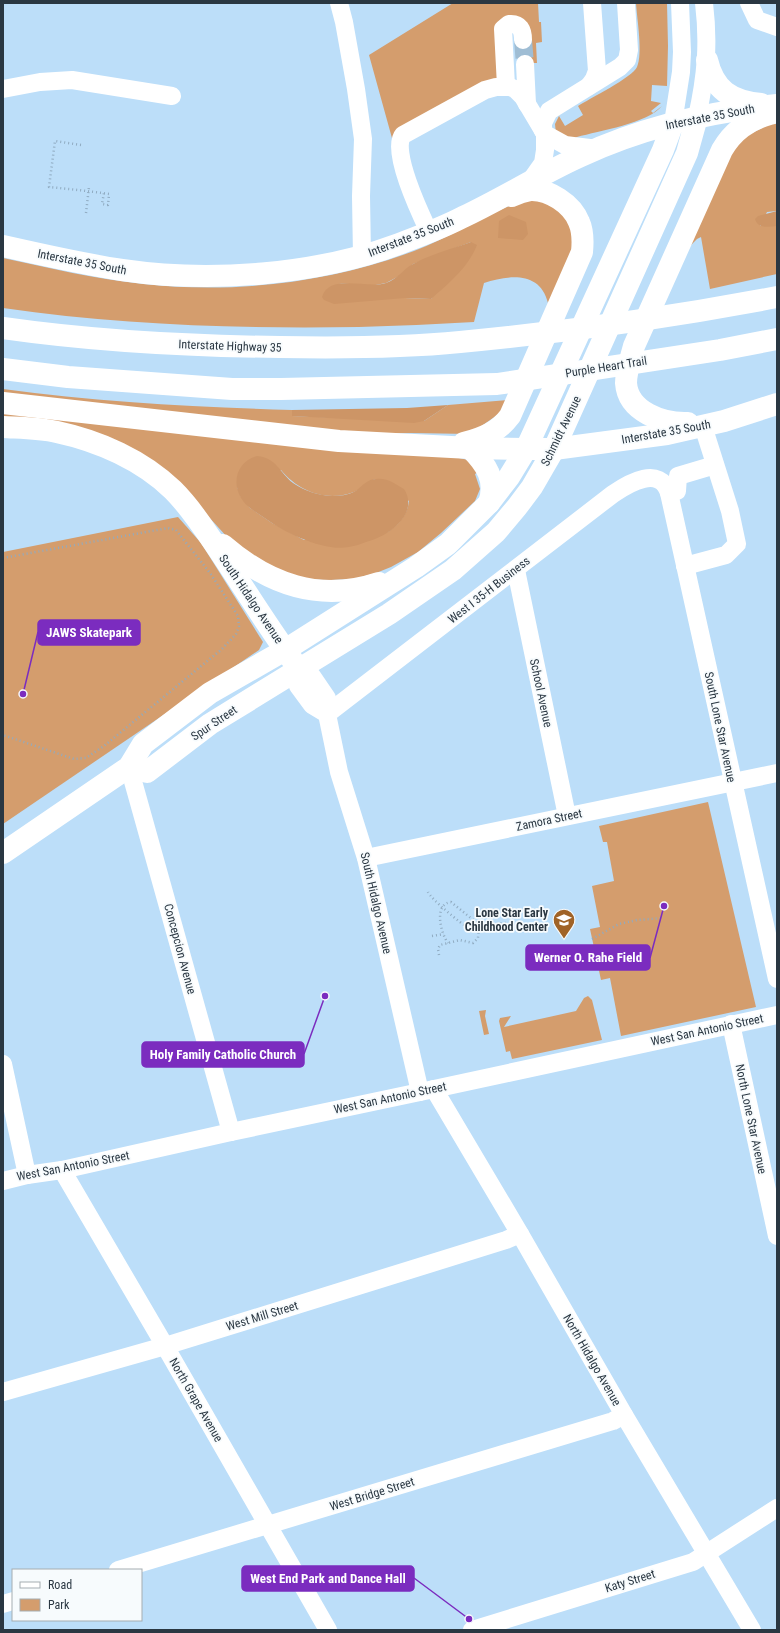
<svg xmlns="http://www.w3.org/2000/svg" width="780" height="1633" font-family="'Roboto Condensed',sans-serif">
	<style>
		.green { fill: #d49d6d; fill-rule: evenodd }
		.forest { fill: #cd9566 }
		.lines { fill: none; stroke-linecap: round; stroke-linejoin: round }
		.minor-tunnel { stroke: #9fbdd4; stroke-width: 18; stroke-dasharray: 18 9; stroke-linecap: butt }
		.path { stroke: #90abc1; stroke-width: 2.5; stroke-dasharray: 1 3; stroke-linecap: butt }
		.minor { stroke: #fff; stroke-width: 18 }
		.major { stroke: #fff; stroke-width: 22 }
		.highway { stroke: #fff; stroke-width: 22 }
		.labels { text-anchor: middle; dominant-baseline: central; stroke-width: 3.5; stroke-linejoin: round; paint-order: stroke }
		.street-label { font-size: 12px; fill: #2a3742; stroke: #f7fbfd }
		.poi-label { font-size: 12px; font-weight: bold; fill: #2a3742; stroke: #f7fbfd; text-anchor: end }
		.leader { fill: none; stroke: #7b2cbf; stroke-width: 1.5 }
		.callout-dot { fill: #7b2cbf; stroke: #f7fbfd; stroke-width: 1.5 }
		.callout { fill: #7b2cbf; stroke: #7b2cbf; stroke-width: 1.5 }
		.callout-label { font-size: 13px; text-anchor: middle; font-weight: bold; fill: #fff }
	</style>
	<rect width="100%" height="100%" fill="#bcdef9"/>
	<g class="green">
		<polygon points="453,3 538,3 539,22 541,22 542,42 536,43 537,63 531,63 529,39 515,17 500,78 395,149 369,55"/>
		<path d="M636,3H667L668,46L667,86L652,85L651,101L661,103L651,111L653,113L662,106C648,123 599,131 577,137L571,140L556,134L555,124L559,116L565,126L583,115L578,106C589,99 633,77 637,67C643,54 637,19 636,3Z"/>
		<polygon points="770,124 777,124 777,211 767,212 760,226 777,226 777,274 710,289 701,237 697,239 690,246 734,142"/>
		<path d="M524,200L546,201L566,215L576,237L553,302L548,303C540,271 509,275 484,283L474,322C436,324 397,326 359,327C240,329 121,325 3,308V258C49,268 96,279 143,284C234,294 328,283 414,251C452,237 486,214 524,200ZM471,242L431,299L405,298L339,283L370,286L386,283L399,276L413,264Z"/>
		<path d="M3,389C99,402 195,407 292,410V416L424,421L448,405L508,400L503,411L470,434L412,433L355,434L3,396Z"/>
		<path d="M3,413L459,458L468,460L480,471L475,474L480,489L475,501L441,533L418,552L391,567L376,573L354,579L329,580L294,579L238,549L187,493L167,474L3,416ZM281,470C299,492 327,502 354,492C361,489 367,482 375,479L409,501C407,516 399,524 388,532L304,540L272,523L250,508L241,497L237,487Z"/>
		<polygon points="178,517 201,543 263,642 259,650 3,824 3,552"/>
		<polygon points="708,802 756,1007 621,1036 610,978 601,980 590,929 600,927 592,886 614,881 607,842 603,842 599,826"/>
		<polygon points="588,996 592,1000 602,1040 512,1059 510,1051 506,1052 499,1021 500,1018 511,1016 504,1027 576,1011 584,998"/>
		<polygon points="486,1010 485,1016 489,1034 484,1035 479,1011"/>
	</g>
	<g class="forest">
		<path d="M777,211V226C768,227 758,229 755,219L758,216Z"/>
		<polygon points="509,215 526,222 528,234 523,240 498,238 499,221"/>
		<path d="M471,242L477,245C468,268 449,283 431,299L405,298L334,304L324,300L322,297C329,273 367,289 386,283C398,279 403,269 413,264C431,254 452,249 471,242Z"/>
		<polygon points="448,405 424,421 414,423 292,416 292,410 407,408"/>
		<path d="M257,456C277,458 279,472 293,483C300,488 310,492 318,494C330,497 347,497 357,490C363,485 368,479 376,479C386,477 396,484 404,489C412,501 408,515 398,524C390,533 377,539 366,542C361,544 355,546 349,547C325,552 285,533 266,519C257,513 246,507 241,498C231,481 238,461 257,456Z"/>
	</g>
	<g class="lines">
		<polyline class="minor-tunnel" points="523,40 525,64"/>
		<g class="path">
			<path d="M81,145L55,141L49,187C69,189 89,191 109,194L108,205L102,204L104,193"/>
			<polyline points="86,213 89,187"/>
			<polyline points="3,558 168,528 176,530 210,573 238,616 239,626 236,634 222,649 104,746 86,758 74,759 3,735"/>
			<path d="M428,892C430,898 462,925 469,928C472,930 475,930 478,930C488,931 494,923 504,923C512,923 518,929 525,927"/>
			<polyline points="432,936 444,934"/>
			<polyline points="592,939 619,924 637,920 663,918"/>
			<path d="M439,955L438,949L440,945L460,940L473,943L478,938L479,926L477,923L451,902C433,904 441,934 448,943"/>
		</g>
		<g class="minor">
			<polyline points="339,3 344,22 356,89 363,139 361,196 362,256"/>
			<polyline points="749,3 757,20 777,27"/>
			<polyline points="525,64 527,104"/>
			<path d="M506,86L503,29L509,24C520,23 523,30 523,40"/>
			<polyline points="589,86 594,79 597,71 592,3"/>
			<polyline points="3,89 40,82 72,80 172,96"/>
			<path d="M697,117C706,76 709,44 704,3"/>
			<polyline points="673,123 681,72 682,52 680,3"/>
			<polyline points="543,131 543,123 549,111 620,67 627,60 629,50 626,3"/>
			<polyline points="545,134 565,145 598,149"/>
			<path d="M429,232C421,215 390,150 403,135L485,90L496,87H510L515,89L523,97L545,134V150L543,163L531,180"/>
			<polyline points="669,493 677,491 678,476 715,465"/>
			<polyline points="685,566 726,555 737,544 730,511 703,426"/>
			<polyline points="516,570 567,816"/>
			<path d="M327,714L613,494C629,483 660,465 669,493L777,979"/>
			<polyline points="327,714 312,705 298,686 299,669 312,676 327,698 327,714 339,772 366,858 420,1092"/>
			<polyline points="129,767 231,1132"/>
			<polyline points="366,858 777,773"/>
			<polyline points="731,1024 777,1236"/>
			<polyline points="3,1064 27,1175"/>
			<polyline points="434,1089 520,1234 624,1415 752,1630"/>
			<polyline points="62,1170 165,1346 328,1630"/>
			<polyline points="3,1181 27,1175 62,1170 231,1132 420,1092 777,1015"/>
			<polyline points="3,1392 165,1346 506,1240 520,1234"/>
			<polyline points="118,1570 613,1421 624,1415"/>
			<polyline points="3,1604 13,1601"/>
			<polyline points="472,1630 693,1562 777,1508"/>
		</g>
		<g class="major">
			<path d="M707,60C714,90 731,101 761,104"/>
			<path d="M3,246C43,255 82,264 122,270C210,283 316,275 399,244C420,236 442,228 463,217C503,198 541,174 581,156C643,127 709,112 777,105"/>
			<polyline points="3,403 339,441 470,448 526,449 554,449 667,434 724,421 777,404"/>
			<path d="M688,423C663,424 628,412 626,383C626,371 631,358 634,346L722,150C733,131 748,120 770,114"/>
			<path d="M3,427C21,428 40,428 57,432C99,441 142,460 173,490C192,509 207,533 222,555C246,591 268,627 293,661"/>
			<path d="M464,443C483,438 498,432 510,416L582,252C583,242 583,231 579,222C572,204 549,189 530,190C523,191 518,193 512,196"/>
			<path d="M470,448C486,464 497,480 489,503"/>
			<path d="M223,545C268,584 319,603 379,583"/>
			<polyline points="129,767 147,772 210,724 389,614 453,570 496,532 517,507 532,487 554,449 678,173 687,153 697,117"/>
			<polyline points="3,853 129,767 143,744 210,693 285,650 416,567 448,544 489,503 509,477 526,449 663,150 673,123"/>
		</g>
		<g class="highway">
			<path d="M3,328C94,341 188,346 280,347C340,348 400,348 460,342C566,332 672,317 777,297"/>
			<polyline points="3,369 68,377 232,389 281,389 497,384 720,350 777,339"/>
		</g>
	</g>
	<defs>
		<g id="school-pin" transform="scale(1.15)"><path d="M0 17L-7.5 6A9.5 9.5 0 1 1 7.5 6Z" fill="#a06327" stroke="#f7fbfd"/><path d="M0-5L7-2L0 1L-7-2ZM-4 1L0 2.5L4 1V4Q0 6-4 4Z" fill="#fff"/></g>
	</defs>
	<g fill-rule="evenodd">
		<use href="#school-pin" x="564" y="920"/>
	</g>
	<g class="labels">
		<g class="street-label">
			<text transform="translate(710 117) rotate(-11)">Interstate 35 South</text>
			<text transform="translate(411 237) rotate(-21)">Interstate 35 South</text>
			<text transform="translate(82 262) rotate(11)">Interstate 35 South</text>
			<text transform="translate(230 346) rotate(2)">Interstate Highway 35</text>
			<text transform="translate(606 367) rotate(-9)">Purple Heart Trail</text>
			<text transform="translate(561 431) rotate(-64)">Schmidt Avenue</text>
			<text transform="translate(666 432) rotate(-10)">Interstate 35 South</text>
			<text transform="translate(489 590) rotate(-38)">West I 35-H Business</text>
			<text transform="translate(251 599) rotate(56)">South Hidalgo Avenue</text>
			<text transform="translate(541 693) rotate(78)">School Avenue</text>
			<text transform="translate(214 723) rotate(-34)">Spur Street</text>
			<text transform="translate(720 727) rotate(78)">South Lone Star Avenue</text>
			<text transform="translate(549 820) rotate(-12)">Zamora Street</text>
			<text transform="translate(376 903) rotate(77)">South Hidalgo Avenue</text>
			<text transform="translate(180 949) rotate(75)">Concepcion Avenue</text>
			<text transform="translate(707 1030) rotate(-12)">West San Antonio Street</text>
			<text transform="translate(390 1098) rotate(-12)">West San Antonio Street</text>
			<text transform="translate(751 1119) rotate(78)">North Lone Star Avenue</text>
			<text transform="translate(73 1166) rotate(-11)">West San Antonio Street</text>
			<text transform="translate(262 1316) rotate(-17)">West Mill Street</text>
			<text transform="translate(592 1360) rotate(60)">North Hidalgo Avenue</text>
			<text transform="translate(196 1400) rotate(60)">North Grape Avenue</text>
			<text transform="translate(372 1494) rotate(-17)">West Bridge Street</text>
			<text transform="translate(630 1581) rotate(-17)">Katy Street</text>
		</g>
		<g class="poi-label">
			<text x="548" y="913">Lone Star Early<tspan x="548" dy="14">Childhood Center</tspan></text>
		</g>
	</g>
	<path class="leader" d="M23 694L38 632M664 906L650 958M325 996L304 1054M469 1619L414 1578"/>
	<g class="callout-dot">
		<circle cx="23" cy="694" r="4"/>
		<circle cx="664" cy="906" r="4"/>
		<circle cx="325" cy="996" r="4"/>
		<circle cx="469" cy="1619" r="4"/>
	</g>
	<g class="callout">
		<rect x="38" y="620" width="102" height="25" rx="4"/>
		<rect x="526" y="945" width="124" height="25" rx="4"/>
		<rect x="142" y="1042" width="162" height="25" rx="4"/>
		<rect x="242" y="1566" width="172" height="25" rx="4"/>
	</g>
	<g class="callout-label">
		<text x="89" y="637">JAWS Skatepark</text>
		<text x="588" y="962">Werner O. Rahe Field</text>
		<text x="223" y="1059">Holy Family Catholic Church</text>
		<text x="328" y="1583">West End Park and Dance Hall</text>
	</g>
	<rect width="780" height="1633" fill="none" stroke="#2a3742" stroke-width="8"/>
	<rect x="12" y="1569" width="130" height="52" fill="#f7fbfd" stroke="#a5adb2"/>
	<rect x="20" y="1582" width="20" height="6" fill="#ffffff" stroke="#a5adb2"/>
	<text x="48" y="1589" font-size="12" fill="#2a3742">Road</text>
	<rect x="20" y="1599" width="20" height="12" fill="#d49d6d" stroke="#a5adb2"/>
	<text x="48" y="1609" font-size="12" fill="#2a3742">Park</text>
</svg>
